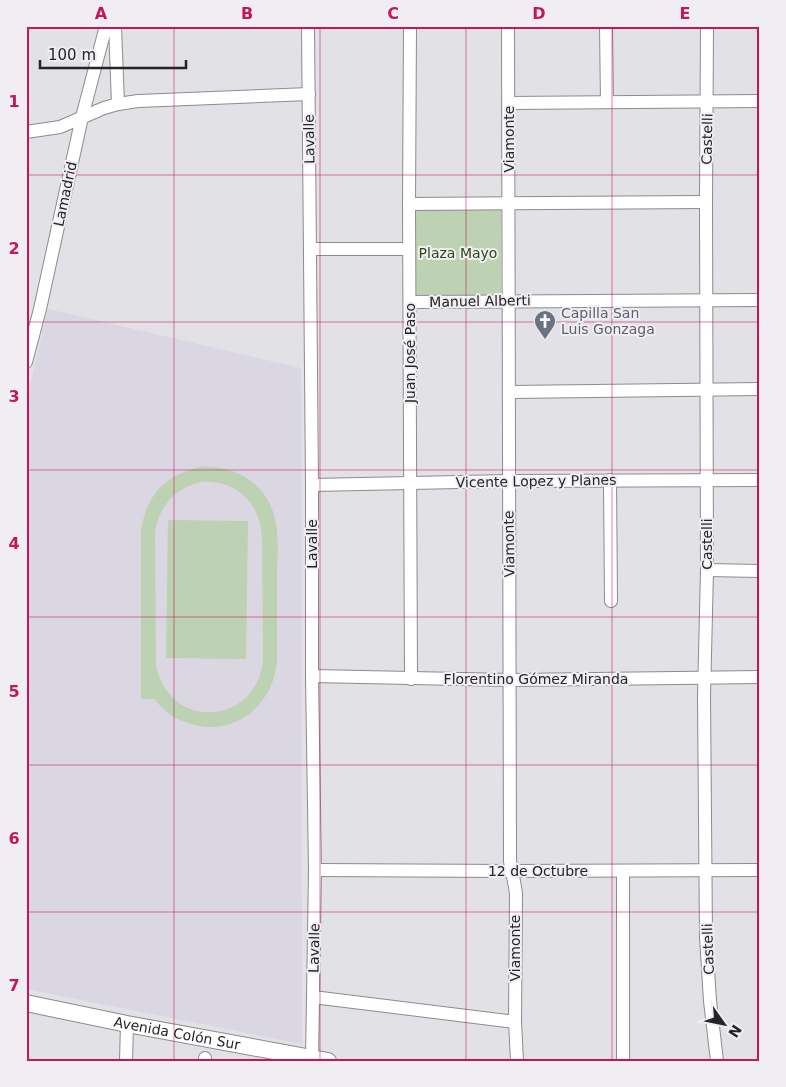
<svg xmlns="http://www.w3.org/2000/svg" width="786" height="1087" font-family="'DejaVu Sans',sans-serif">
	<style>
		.built { fill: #dad6e2 }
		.green { fill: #bdd2b2; fill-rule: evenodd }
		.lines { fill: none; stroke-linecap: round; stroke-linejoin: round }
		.minor-casing { stroke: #8c8b8f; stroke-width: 14 }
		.major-casing { stroke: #8c8b8f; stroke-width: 18 }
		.minor { stroke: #fff; stroke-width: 12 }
		.major { stroke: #fff; stroke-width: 16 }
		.grid { fill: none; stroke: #c2185b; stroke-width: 1; stroke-opacity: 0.55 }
		.labels { text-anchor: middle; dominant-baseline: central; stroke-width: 4; stroke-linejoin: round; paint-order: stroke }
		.street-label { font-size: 14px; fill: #242325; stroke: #f0eef3 }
		.park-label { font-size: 14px; fill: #2b4916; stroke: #f0eef3 }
		.worship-label { font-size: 14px; fill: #5b616d; stroke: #f0eef3; text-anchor: start }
		.neatline { fill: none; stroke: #c2185b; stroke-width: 2 }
		.grid-label { font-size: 16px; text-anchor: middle; font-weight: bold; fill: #c2185b }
	</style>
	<rect width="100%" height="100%" fill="#e2e1e6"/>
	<polygon class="built" points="48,309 301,368 302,1044 26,989 26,402"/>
	<g class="green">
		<rect x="415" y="210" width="86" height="87"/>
		<path d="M201,467C238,465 270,486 276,524C279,542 277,561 277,579C277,606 277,633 277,660C274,707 231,740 185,722C173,718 162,710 155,699H141V531C146,495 166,474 201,467ZM201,482C236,480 259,501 262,536L263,659C258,726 169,732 156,665L155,532C159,506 175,488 201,482Z"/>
		<polygon points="168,520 248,521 246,659 166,658"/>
	</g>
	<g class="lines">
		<g class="minor-casing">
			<g id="minor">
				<polyline points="115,26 118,104"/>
				<polyline points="308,26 312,485 312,676 315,870 312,1061"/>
				<polyline points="410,26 409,204 411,679"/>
				<polyline points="508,26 510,861 515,887 516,894 515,1022 517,1061"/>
				<polyline points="606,26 607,102"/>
				<polyline points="707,26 706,202 707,570 704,697 706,937 710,1001 717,1061"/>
				<polyline points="509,103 760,101"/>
				<polyline points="26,132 60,127 104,108 118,104 138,101 309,94"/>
				<polyline points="409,204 706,202"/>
				<polyline points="311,249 409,249"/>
				<polyline points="410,302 760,300"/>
				<polyline points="26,362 40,309 82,117 106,26"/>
				<polyline points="510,392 760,389"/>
				<polyline points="610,480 611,601"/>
				<polyline points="312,485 509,481 760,480"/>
				<polyline points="707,570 760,571"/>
				<polyline points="312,676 511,680 760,677"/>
				<polyline points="315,870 513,871 760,870"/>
				<polyline points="313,997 515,1022"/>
				<polyline points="205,1058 205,1061"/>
				<polyline points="126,1061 127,1024"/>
				<polyline points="623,1061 623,871"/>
			</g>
		</g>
		<g class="major-casing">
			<g id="major">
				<path id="s1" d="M26,1003L127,1024L328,1061"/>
			</g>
		</g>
		<use href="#minor" class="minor"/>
		<use href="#major" class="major"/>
	</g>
	<path class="grid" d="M174,26V1061M320,26V1061M466,26V1061M612,26V1061M26,175H760M26,322H760M26,470H760M26,617H760M26,765H760M26,912H760"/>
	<defs>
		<g id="church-pin" transform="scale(1.125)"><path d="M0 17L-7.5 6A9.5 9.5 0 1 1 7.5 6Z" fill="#6b7280" stroke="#f0eef3"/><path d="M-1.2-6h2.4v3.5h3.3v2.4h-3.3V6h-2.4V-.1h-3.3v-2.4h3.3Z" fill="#fff"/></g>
	</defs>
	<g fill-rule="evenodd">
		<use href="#church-pin" x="545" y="321"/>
	</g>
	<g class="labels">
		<g class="street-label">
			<text transform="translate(309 139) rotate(-91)">Lavalle</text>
			<text transform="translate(509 139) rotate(-90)">Viamonte</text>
			<text transform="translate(707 139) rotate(-89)">Castelli</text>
			<text transform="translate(65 194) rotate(-78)">Lamadrid</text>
			<text transform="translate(480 301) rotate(-1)">Manuel Alberti</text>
			<text transform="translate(410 353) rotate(-90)">Juan José Paso</text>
			<text transform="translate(536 481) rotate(-1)">Vicente Lopez y Planes</text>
			<text transform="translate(312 544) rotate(-90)">Lavalle</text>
			<text transform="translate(509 544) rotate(-91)">Viamonte</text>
			<text transform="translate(707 544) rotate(-90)">Castelli</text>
			<text x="536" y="679">Florentino Gómez Miranda</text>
			<text x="538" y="871">12 de Octubre</text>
			<text transform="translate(314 948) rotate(-89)">Lavalle</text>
			<text transform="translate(515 948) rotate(-90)">Viamonte</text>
			<text transform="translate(708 949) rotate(-92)">Castelli</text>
			<text stroke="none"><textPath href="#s1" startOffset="154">Avenida Colón Sur</textPath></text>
		</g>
		<g class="park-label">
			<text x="458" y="253">Plaza Mayo</text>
		</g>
		<g class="worship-label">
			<text x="561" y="313">Capilla San<tspan x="561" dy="16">Luis Gonzaga</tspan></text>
		</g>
	</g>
	<rect width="786" height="1087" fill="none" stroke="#f0eef3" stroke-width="55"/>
	<g transform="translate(724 1024) rotate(123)" stroke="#f0eef3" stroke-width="4" paint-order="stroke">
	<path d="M0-4L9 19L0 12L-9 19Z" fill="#242325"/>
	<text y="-8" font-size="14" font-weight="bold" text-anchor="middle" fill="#242325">N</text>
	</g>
	<path d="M40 60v8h146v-8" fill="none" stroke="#242325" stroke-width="2.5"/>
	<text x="48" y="60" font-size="15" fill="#242325" stroke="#f0eef3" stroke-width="4" paint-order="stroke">100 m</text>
	<rect x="28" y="28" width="730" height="1032" class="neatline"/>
	<g class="grid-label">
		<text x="101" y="19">A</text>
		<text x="247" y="19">B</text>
		<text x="393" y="19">C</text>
		<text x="539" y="19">D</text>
		<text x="685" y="19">E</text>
		<text x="14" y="107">1</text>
		<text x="14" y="254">2</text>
		<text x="14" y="402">3</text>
		<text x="14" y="549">4</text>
		<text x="14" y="697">5</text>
		<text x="14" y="844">6</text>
		<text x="14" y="991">7</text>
	</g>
</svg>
